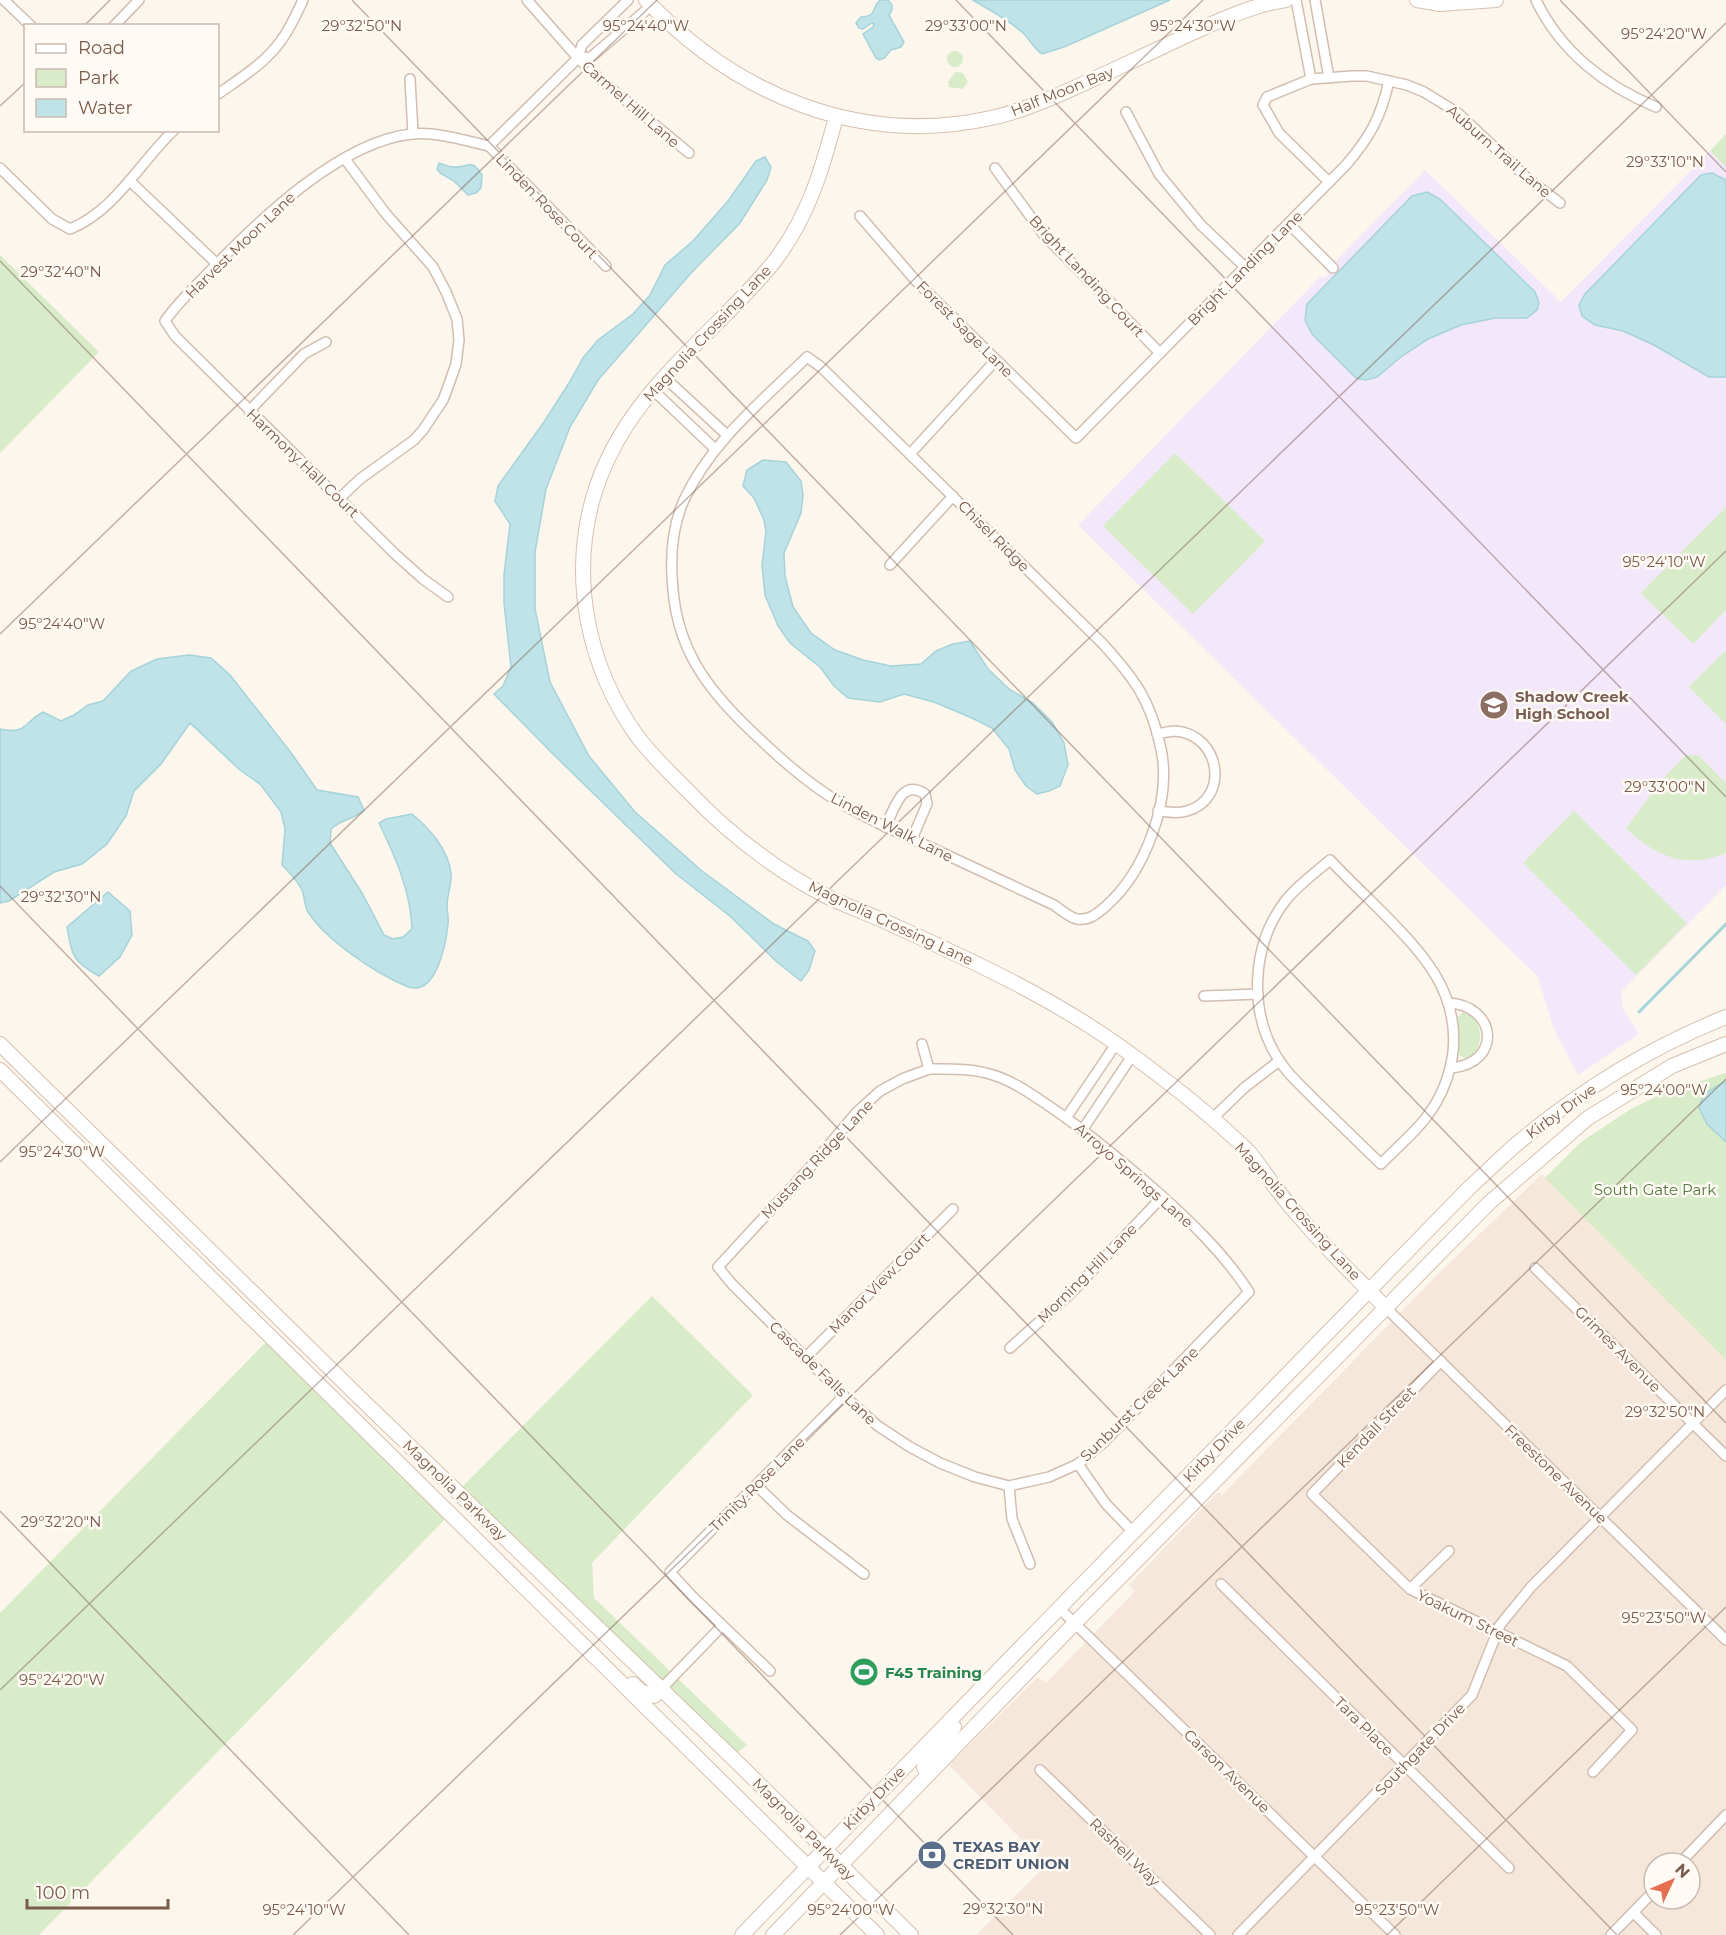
<svg xmlns="http://www.w3.org/2000/svg" width="1726" height="1935" font-family="Montserrat,sans-serif">
	<style>
		.residential { fill: #f5e8da; fill-rule: evenodd }
		.education { fill: #f3e8fa }
		.green { fill: #d8ecc9 }
		.water { fill: #bfe3e8; stroke: #a5d3da; stroke-width: 1.5 }
		.lines { fill: none; stroke-linecap: round; stroke-linejoin: round }
		.stream { stroke: #a5d3da; stroke-width: 3 }
		.street-casing { stroke: #d1beb0; stroke-width: 12 }
		.secondary-casing { stroke: #d6c0b0; stroke-width: 16 }
		.street { stroke: #fff; stroke-width: 9 }
		.secondary { stroke: #fff; stroke-width: 14 }
		.ticks { fill: none; stroke: #7a5c4d; stroke-width: 1.5; stroke-opacity: 0.45 }
		.labels { text-anchor: middle; dominant-baseline: central; stroke-width: 5; stroke-linejoin: round; paint-order: stroke }
		.street-label { font-size: 15px; fill: #7a5c4d; stroke: #fffaf3 }
		.education-label { font-size: 15px; font-weight: bold; fill: #785e54; stroke: #fffaf3; text-anchor: start }
		.park-label { font-size: 15px; fill: #537a41; stroke: #fffaf3 }
		.leisure-label { font-size: 15px; font-weight: bold; fill: #27864d; stroke: #fffaf3; text-anchor: start }
		.service-label { font-size: 15px; font-weight: bold; fill: #4e5e75; stroke: #fffaf3; text-anchor: start }
		.ticks-label { font-size: 15px; text-anchor: middle; fill: #7a5c4d; stroke: #fffaf3; stroke-width: 5; stroke-linejoin: round; paint-order: stroke }
	</style>
	<rect width="100%" height="100%" fill="#fdf6ec"/>
	<path class="residential" d="M1542,1174L1726,1360V1935H976L1046,1865L949,1765L1038,1677L1046,1683L1135,1591L1129,1585L1218,1492L1222,1495L1437,1275ZM1654,1863H1690V1899H1654Z"/>
	<polygon class="education" points="1710,151 1726,167 1726,885 1621,992 1623,1009 1639,1034 1578,1075 1553,1027 1538,977 1078,525 1321,276 1323,279 1328,274 1327,272 1342,255 1425,170 1561,302"/>
	<g class="green">
		<circle cx="955" cy="59" r="8"/>
		<polygon points="955,72 963,73 968,82 963,89 949,87 948,82"/>
		<polygon points="1726,134 1726,167 1710,151"/>
		<polygon points="0,255 99,352 0,453"/>
		<polygon points="1175,453 1265,541 1193,614 1103,526"/>
		<polygon points="1726,507 1726,610 1693,644 1641,593"/>
		<polygon points="1726,650 1726,724 1689,687"/>
		<path d="M1686,755L1699,756L1726,783V853C1685,869 1656,857 1626,828L1660,782Z"/>
		<polygon points="1574,811 1687,923 1636,975 1523,863"/>
		<path d="M1463,1012L1474,1017C1483,1033 1483,1048 1467,1059L1459,1055L1458,1017Z"/>
		<polygon points="1726,1073 1726,1360 1545,1178 1581,1142 1631,1109 1661,1094"/>
		<polygon points="652,1296 753,1395 592,1563 594,1598 747,1745 733,1756 457,1492"/>
		<polygon points="274,1334 453,1511 39,1935 0,1935 0,1613"/>
	</g>
	<g class="water">
		<path d="M880,0H888L892,5V10L889,15L904,42L901,47L891,50L884,58L879,60L876,58L863,34L873,27L874,24L872,23L863,29L859,28L856,23L861,17C878,16 871,8 880,0Z"/>
		<path d="M973,0H1170L1064,47L1042,54C1033,48 1030,39 1022,32C1007,19 989,10 973,0Z"/>
		<polygon points="765,157 771,167 767,180 740,223 692,272 598,380 570,427 546,489 535,552 535,609 550,682 589,756 635,812 702,871 774,924 808,941 815,951 809,970 801,981 777,962 731,917 675,873 552,753 494,694 503,686 511,667 504,603 504,575 510,524 495,501 498,486 544,422 569,383 583,358 598,340 633,314 650,295 665,265 693,241 728,201 756,161"/>
		<path d="M439,163C444,164 450,168 455,167C470,167 471,158 482,175L481,188L476,193L468,195L454,181L440,173L437,169Z"/>
		<polygon points="1712,173 1726,180 1726,377 1709,377 1654,345 1623,331 1595,325 1582,316 1579,305 1585,294 1701,175"/>
		<polygon points="1427,192 1440,199 1535,292 1539,303 1537,310 1527,318 1495,318 1461,325 1428,339 1402,356 1377,377 1366,380 1356,378 1312,334 1305,320 1307,304 1412,196"/>
		<polygon points="763,460 786,462 801,481 803,495 801,513 784,553 785,576 793,607 811,633 835,650 863,660 891,666 921,664 936,651 953,644 970,641 988,669 1009,689 1033,703 1052,722 1064,743 1068,765 1060,786 1049,791 1037,794 1026,786 1015,770 1009,749 992,728 972,718 934,702 904,694 880,702 848,698 834,686 820,667 790,643 778,626 765,595 762,565 766,532 764,520 754,498 743,486 747,470"/>
		<path d="M189,655L211,658L230,675L292,754L317,790L358,797L364,810C351,822 344,817 331,829L330,843L362,893L384,935L393,939L403,937L412,929C411,892 395,856 379,823L386,819L412,814C429,828 449,850 451,874C452,884 447,895 447,906C447,912 449,918 448,924C446,944 436,999 406,986C375,973 326,940 308,912C304,905 305,897 302,890C298,881 289,872 282,865L285,829L281,812L261,785L240,770L190,723L161,764L134,791L126,816L107,844L82,864L54,872L9,901L0,903V729C27,735 24,722 43,712L61,721L74,715L88,705L103,701L131,671L157,659Z"/>
		<path d="M108,892L130,911L132,935L120,957L99,976C73,962 72,956 67,927Z"/>
		<polygon points="1726,1081 1726,1142 1707,1124 1699,1108 1704,1094"/>
	</g>
	<g class="lines">
		<polyline class="stream" points="1639,1012 1726,924"/>
		<g class="street-casing">
			<g id="street">
				<polyline points="4,0 31,26"/>
				<polyline points="527,0 578,58 601,80 689,153"/>
				<polyline points="1296,0 1311,79"/>
				<polyline points="1315,0 1329,78"/>
				<path d="M1536,0C1560,51 1605,86 1656,107"/>
				<polyline points="114,26 139,0"/>
				<polyline points="578,58 591,57 651,6"/>
				<polyline points="410,79 413,134"/>
				<path d="M218,94C239,79 264,64 280,42C290,29 296,15 303,0"/>
				<polyline points="1126,112 1159,174 1201,225 1246,268"/>
				<polyline points="489,146 578,58 582,45 628,0"/>
				<polyline points="489,146 606,266"/>
				<path d="M0,168L52,219L70,229C115,211 140,162 174,130"/>
				<polyline points="995,168 1044,235 1160,353"/>
				<polyline points="130,181 217,264"/>
				<polyline points="1329,182 1279,133 1263,105 1267,97 1311,79 1352,76 1367,76 1407,85 1424,92 1458,113 1526,177 1560,203"/>
				<path d="M860,216L916,281L1076,438L1346,165C1370,137 1381,117 1389,81"/>
				<polyline points="1289,224 1333,268"/>
				<path d="M807,357L821,367L1102,643C1134,678 1151,700 1161,749C1172,801 1145,872 1105,907C1098,913 1089,921 1077,919C1070,918 1060,909 1054,905C1014,886 974,868 934,849C901,834 868,820 837,801C803,780 774,753 746,726C705,686 678,648 673,590C670,561 672,527 684,500C711,442 762,401 807,357Z"/>
				<polyline points="664,377 727,435"/>
				<polyline points="652,389 715,449"/>
				<polyline points="249,411 304,354 326,342"/>
				<polyline points="910,454 996,360"/>
				<polyline points="340,498 360,479 414,440 423,430 443,400 448,387 456,364 459,340 457,319 446,292 433,267 386,214 345,159"/>
				<polyline points="890,565 953,496"/>
				<path d="M448,597L423,579L395,554L175,336L165,321C178,302 195,287 211,270C259,220 341,141 412,134C434,131 467,141 489,146"/>
				<path d="M1157,734C1163,733 1170,731 1176,731C1221,735 1230,799 1187,811C1177,814 1168,812 1158,811"/>
				<path d="M885,827C895,809 901,778 925,794L927,804L912,839"/>
				<path d="M1330,860C1348,879 1367,897 1385,915C1424,955 1459,992 1453,1052C1450,1075 1442,1096 1428,1115C1415,1133 1396,1148 1381,1164C1359,1143 1337,1121 1315,1100C1304,1088 1290,1077 1281,1063C1248,1016 1250,946 1286,900C1298,885 1315,873 1330,860Z"/>
				<polyline points="1204,996 1258,994"/>
				<path d="M1448,1003C1497,1005 1503,1063 1451,1068"/>
				<polyline points="922,1044 929,1069"/>
				<path d="M929,1069C950,1069 972,1068 993,1075C1013,1081 1031,1094 1049,1106C1086,1131 1119,1159 1153,1188C1189,1220 1223,1252 1249,1292L1103,1443L1078,1464L1049,1477L1009,1486L975,1477L940,1463L910,1447L878,1426L844,1396L732,1284L718,1267L813,1164L857,1112L880,1091L902,1079Z"/>
				<polyline points="1066,1118 1116,1044"/>
				<polyline points="1212,1119 1244,1088 1279,1061"/>
				<polyline points="1083,1129 1132,1056"/>
				<polyline points="1535,1268 1726,1456"/>
				<polyline points="1386,1308 1726,1640"/>
				<polyline points="1010,1348 1072,1292 1162,1197"/>
				<polyline points="806,1357 953,1209"/>
				<polyline points="1441,1361 1312,1494 1410,1589 1567,1666 1632,1730 1593,1772"/>
				<polyline points="1078,1464 1106,1504 1133,1532"/>
				<polyline points="757,1486 787,1515 864,1574"/>
				<polyline points="1009,1486 1012,1519 1030,1564"/>
				<polyline points="1221,1584 1509,1868"/>
				<polyline points="1410,1589 1449,1551"/>
				<polyline points="1059,1608 1395,1935"/>
				<polyline points="770,1671 692,1596 670,1572 844,1396"/>
				<polyline points="661,1689 722,1626"/>
				<polyline points="1040,1770 1210,1935"/>
				<polyline points="1680,1863 1726,1815"/>
				<polyline points="1634,1913 1656,1935"/>
				<polyline points="1238,1935 1472,1695 1500,1625 1531,1587 1726,1390"/>
				<polyline points="1611,1935 1654,1891"/>
			</g>
		</g>
		<g class="secondary-casing">
			<g id="secondary">
				<path d="M646,0C736,95 860,147 991,118C1032,109 1071,89 1109,72C1137,59 1164,46 1192,33C1223,19 1252,5 1286,0"/>
				<polyline points="1417,0 1440,4 1496,0"/>
				<path d="M836,117C823,166 810,212 779,255C765,275 746,293 729,311C672,368 616,418 593,498C570,580 588,667 637,736C652,756 671,774 688,791C728,833 777,871 828,897C851,908 875,916 897,927C973,961 1050,997 1118,1045C1164,1078 1208,1112 1248,1151C1257,1161 1265,1174 1273,1184C1283,1198 1294,1211 1305,1223C1330,1253 1359,1280 1386,1308"/>
				<polyline points="0,1044 358,1396 745,1770 911,1935"/>
				<polyline points="0,1070 877,1935"/>
				<polyline points="633,1684 640,1691 654,1696 661,1689"/>
				<polyline points="928,1775 924,1767 954,1727"/>
				<path d="M742,1935L990,1679L1469,1188C1486,1173 1502,1156 1519,1142C1581,1090 1651,1047 1726,1017"/>
				<polyline points="773,1935 1075,1623 1489,1203 1588,1118 1672,1066 1726,1044"/>
			</g>
		</g>
		<use href="#street" class="street"/>
		<use href="#secondary" class="secondary"/>
	</g>
	<path class="ticks" d="M352,0L1726,1423M956,0L1726,797M1560,0L1726,172M84,26L110,0M0,106L26,82M0,261L1617,1935M0,634L657,0M0,886L1013,1935M0,1162L1203,0M0,1511L409,1935M0,1690L1726,23M293,1935L1726,551M840,1935L1726,1079M1387,1935L1726,1607"/>
	<defs>
		<g id="school-disc" transform="scale(1.5)"><circle r="9.5" fill="#8d6e63" stroke="#fffaf3"/><path d="M0-5L7-2L0 1L-7-2ZM-4 1L0 2.5L4 1V4Q0 6-4 4Z" fill="#fff"/></g>
		<g id="stadium-disc" transform="scale(1.5)"><circle r="9.5" fill="#2e9e5b" stroke="#fffaf3"/><path d="M0-5a6.5 5 0 1 0 0 10a6.5 5 0 1 0 0-10ZM-3.5-1.8h7v3.6h-7Z" fill="#fff"/></g>
		<g id="bank-disc" transform="scale(1.5)"><circle r="9.5" fill="#5c6f8a" stroke="#fffaf3"/><path d="M-6-4H6V4H-6ZM0-2.3a2.3 2.3 0 1 0 0 4.6a2.3 2.3 0 1 0 0-4.6Z" fill="#fff"/></g>
	</defs>
	<g fill-rule="evenodd">
		<use href="#school-disc" x="1494" y="705"/>
		<use href="#stadium-disc" x="864" y="1672"/>
		<use href="#bank-disc" x="932" y="1855"/>
	</g>
	<g class="labels">
		<g class="street-label">
			<text transform="translate(1062 91) rotate(-22)">Half Moon Bay</text>
			<text transform="translate(631 104) rotate(41)">Carmel Hill Lane</text>
			<text transform="translate(1499 151) rotate(41)">Auburn Trail Lane</text>
			<text transform="translate(547 206) rotate(46)">Linden Rose Court</text>
			<text transform="translate(240 245) rotate(-44)">Harvest Moon Lane</text>
			<text transform="translate(1245 268) rotate(-45)">Bright Landing Lane</text>
			<text transform="translate(1087 276) rotate(47)">Bright Landing Court</text>
			<text transform="translate(965 329) rotate(45)">Forest Sage Lane</text>
			<text transform="translate(707 333) rotate(-47)">Magnolia Crossing Lane</text>
			<text transform="translate(303 463) rotate(44)">Harmony Hall Court</text>
			<text transform="translate(994 536) rotate(45)">Chisel Ridge</text>
			<text transform="translate(892 827) rotate(27)">Linden Walk Lane</text>
			<text transform="translate(891 923) rotate(25)">Magnolia Crossing Lane</text>
			<text transform="translate(1561 1111) rotate(-36)">Kirby Drive</text>
			<text transform="translate(817 1159) rotate(-47)">Mustang Ridge Lane</text>
			<text transform="translate(1134 1175) rotate(41)">Arroyo Springs Lane</text>
			<text transform="translate(1298 1211) rotate(48)">Magnolia Crossing Lane</text>
			<text transform="translate(1087 1273) rotate(-45)">Morning Hill Lane</text>
			<text transform="translate(879 1283) rotate(-45)">Manor View Court</text>
			<text transform="translate(1618 1349) rotate(45)">Grimes Avenue</text>
			<text transform="translate(823 1373) rotate(44)">Cascade Falls Lane</text>
			<text transform="translate(1139 1404) rotate(-44)">Sunburst Creek Lane</text>
			<text transform="translate(1376 1427) rotate(-46)">Kendall Street</text>
			<text transform="translate(1214 1450) rotate(-46)">Kirby Drive</text>
			<text transform="translate(1556 1474) rotate(44)">Freestone Avenue</text>
			<text transform="translate(757 1484) rotate(-45)">Trinity Rose Lane</text>
			<text transform="translate(455 1490) rotate(44)">Magnolia Parkway</text>
			<text transform="translate(1468 1618) rotate(26)">Yoakum Street</text>
			<text transform="translate(1364 1726) rotate(45)">Tara Place</text>
			<text transform="translate(1420 1749) rotate(-46)">Southgate Drive</text>
			<text transform="translate(1227 1771) rotate(44)">Carson Avenue</text>
			<text transform="translate(874 1798) rotate(-46)">Kirby Drive</text>
			<text transform="translate(804 1829) rotate(45)">Magnolia Parkway</text>
			<text transform="translate(1125 1852) rotate(44)">Rashell Way</text>
		</g>
		<g class="education-label">
			<text x="1515" y="696">Shadow Creek<tspan x="1515" dy="17">High School</tspan></text>
		</g>
		<g class="park-label">
			<text x="1655" y="1189">South Gate Park</text>
		</g>
		<g class="leisure-label">
			<text x="885" y="1672">F45 Training</text>
		</g>
		<g class="service-label">
			<text x="953" y="1846">TEXAS BAY<tspan x="953" dy="17">CREDIT UNION</tspan></text>
		</g>
	</g>
	<g class="ticks-label">
		<text x="646" y="31">95°24'40"W</text>
		<text x="1193" y="31">95°24'30"W</text>
		<text x="362" y="31">29°32'50"N</text>
		<text x="966" y="31">29°33'00"N</text>
		<text x="1664" y="39">95°24'20"W</text>
		<text x="1665" y="167">29°33'10"N</text>
		<text x="61" y="277">29°32'40"N</text>
		<text x="1664" y="567">95°24'10"W</text>
		<text x="62" y="629">95°24'40"W</text>
		<text x="1665" y="792">29°33'00"N</text>
		<text x="61" y="902">29°32'30"N</text>
		<text x="1664" y="1095">95°24'00"W</text>
		<text x="62" y="1157">95°24'30"W</text>
		<text x="1665" y="1417">29°32'50"N</text>
		<text x="61" y="1527">29°32'20"N</text>
		<text x="1664" y="1623">95°23'50"W</text>
		<text x="62" y="1685">95°24'20"W</text>
		<text x="1003" y="1914">29°32'30"N</text>
		<text x="304" y="1915">95°24'10"W</text>
		<text x="851" y="1915">95°24'00"W</text>
		<text x="1397" y="1915">95°23'50"W</text>
	</g>
	<rect x="24" y="24" width="195" height="108" fill="#fffaf3" stroke="#cabbb1" stroke-width="1.5"/>
	<rect x="36" y="44" width="30" height="9" fill="#ffffff" stroke="#cabbb1" stroke-width="1.5"/>
	<text x="78" y="54" font-size="18" fill="#7a5c4d">Road</text>
	<rect x="36" y="69" width="30" height="18" fill="#d8ecc9" stroke="#cabbb1" stroke-width="1.5"/>
	<text x="78" y="84" font-size="18" fill="#7a5c4d">Park</text>
	<rect x="36" y="99" width="30" height="18" fill="#bfe3e8" stroke="#cabbb1" stroke-width="1.5"/>
	<text x="78" y="114" font-size="18" fill="#7a5c4d">Water</text>
	<g transform="translate(1672 1881) rotate(46)"><circle r="28" fill="#fffaf3" stroke="#cabbb1" stroke-width="1.5"/>
	<path d="M0-4.5L10 22L0 15L-10 22Z" fill="#e76f51"/>
	<text y="-9" font-size="16" font-weight="bold" text-anchor="middle" fill="#7a5c4d">N</text>
	</g>
	<path d="M27 1899v9h141v-9" fill="none" stroke="#7a5c4d" stroke-width="3"/>
	<text x="36" y="1899" font-size="18" fill="#7a5c4d" stroke="#fffaf3" stroke-width="4.5" paint-order="stroke">100 m</text>
</svg>
